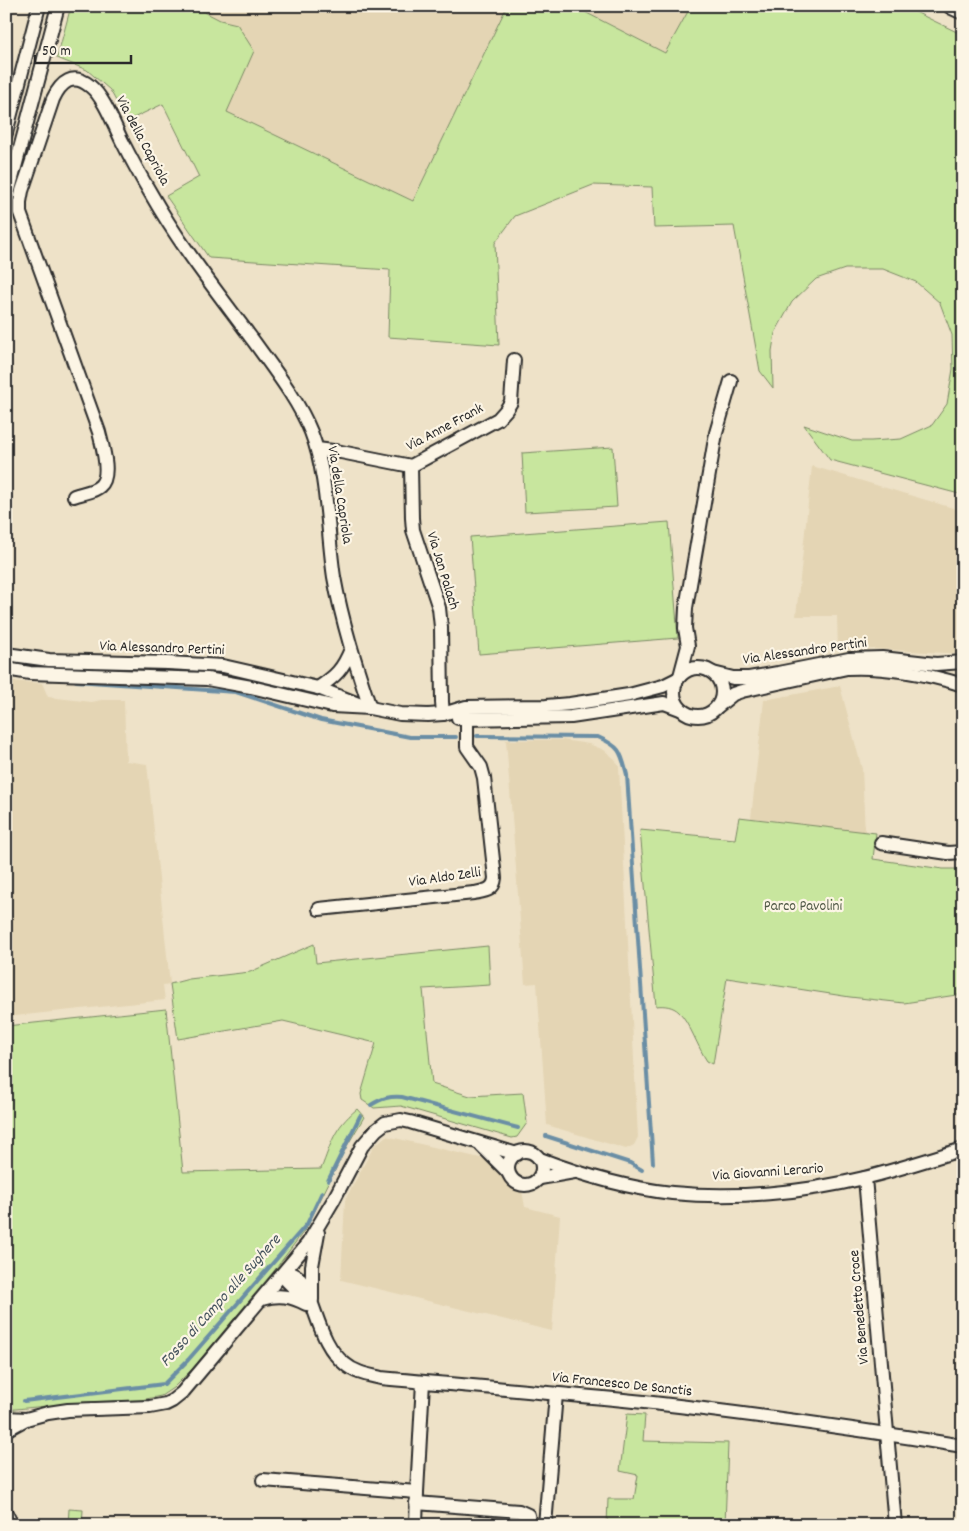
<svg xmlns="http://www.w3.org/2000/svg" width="969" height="1531" font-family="Dekko,sans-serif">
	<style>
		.built { fill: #e4d5b4 }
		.green { fill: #c8e69e; stroke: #7a8864 }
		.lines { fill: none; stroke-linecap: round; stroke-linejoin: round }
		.stream { stroke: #6b8ea5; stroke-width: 4 }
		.minor-casing { stroke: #2b2b2b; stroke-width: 16 }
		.major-casing { stroke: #2b2b2b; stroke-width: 20 }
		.minor { stroke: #fcf5e5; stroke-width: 12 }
		.major { stroke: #fcf5e5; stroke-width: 16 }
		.labels { text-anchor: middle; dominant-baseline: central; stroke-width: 4.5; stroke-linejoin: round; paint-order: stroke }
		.street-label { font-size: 15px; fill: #2b2b2b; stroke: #fcf5e5 }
		.park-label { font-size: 15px; fill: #525a48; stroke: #fcf5e5 }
		.water-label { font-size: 16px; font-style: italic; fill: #46545e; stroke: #fcf5e5 }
	</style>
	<rect width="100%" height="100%" fill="#eee2c8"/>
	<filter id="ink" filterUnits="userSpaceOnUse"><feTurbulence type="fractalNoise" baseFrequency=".02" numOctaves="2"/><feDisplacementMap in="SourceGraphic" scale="10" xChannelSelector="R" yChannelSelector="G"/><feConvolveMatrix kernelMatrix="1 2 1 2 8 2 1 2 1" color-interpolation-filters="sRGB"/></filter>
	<g filter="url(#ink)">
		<g class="built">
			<polygon points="193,6 507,6 413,201 227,112 237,24 220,20"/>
			<polygon points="573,6 691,6 666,54"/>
			<polygon points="812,466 963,511 963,654 875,649 838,651 837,616 796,616"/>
			<polygon points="6,681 42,683 48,697 92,702 101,700 124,700 126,761 147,764 170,984 163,985 165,1000 6,1017"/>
			<polygon points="840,686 862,769 865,833 751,818 764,700"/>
			<polygon points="506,740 563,740 589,744 604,750 615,759 619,767 638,1137 634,1145 626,1149 547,1125 537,983 525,984"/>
			<polygon points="386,1136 493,1161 506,1177 522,1191 525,1207 560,1216 552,1331 341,1280 345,1200 374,1146"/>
		</g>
		<g class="green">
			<polygon points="71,6 193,6 220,20 237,24 254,51 227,112 413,201 507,6 573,6 665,53 691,6 903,6 963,35 963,495 830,460 804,425 852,441 871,441 901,439 932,425 947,404 953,369 952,335 940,303 916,282 883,269 845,269 816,279 792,302 775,333 772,351 773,388 760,371 734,226 654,228 652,187 593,185 515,216 495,243 499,345 388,337 390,270 209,258 166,196 199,177 163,104 127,121 110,90 87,70 57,58"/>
			<polygon points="613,447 617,507 525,512 522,453"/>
			<polygon points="669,522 678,638 479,654 470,537"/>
			<path d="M739,817L876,833L873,859L943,869H961L963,874V994L904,1003L850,997L727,978L713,1064L707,1061C698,1048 689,1021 679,1012C673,1006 664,1005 656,1006L640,830L735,839Z"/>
			<polygon points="314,944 316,963 488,946 490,985 423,989 432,1084 470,1096 523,1093 527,1123 517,1137 512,1138 401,1106 374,1108 362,1100 361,1094 376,1043 283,1021 178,1039 170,984 189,979 250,972"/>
			<path d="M166,1009L183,1172L321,1169C332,1142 333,1129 357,1109L364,1117L347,1146L307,1227L274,1271L193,1368L173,1388L161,1396L141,1400L86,1402L6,1410V1026Z"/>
			<polygon points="627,1414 645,1415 643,1441 728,1443 725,1525 607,1525 608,1499 634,1499 638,1475 620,1471"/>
			<polygon points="69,1509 83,1510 82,1525 68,1525"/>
		</g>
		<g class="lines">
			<g class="stream">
				<polyline points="76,681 236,692 321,720 410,737 456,737"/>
				<path d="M477,736L598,737C621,747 621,752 627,775L653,1163"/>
				<path d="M371,1105C382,1098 390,1096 402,1097L518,1128"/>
				<polyline points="546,1136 630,1163 642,1170"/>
				<polyline points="328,1181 360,1116"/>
				<polyline points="24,1401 164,1384 188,1360 307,1224 322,1192"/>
			</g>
			<g class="minor-casing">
				<g id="minor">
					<polyline points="6,133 39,6"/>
					<polyline points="6,201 58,6"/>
					<polyline points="317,449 341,452 411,466 498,419 506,410 511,402 514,360"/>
					<polyline points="411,466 412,518 413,530 439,608 441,627 442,702 443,714"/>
					<path d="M74,496C82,493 94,492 100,486C112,476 102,445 99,432L24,224L20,213V202L22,191L53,99C61,82 73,72 90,86C104,97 114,125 122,141C131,159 141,177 151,194C181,247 219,294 255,343C275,371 298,400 311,432C328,475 327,531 334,577C342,622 356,665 370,708"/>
					<polyline points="6,654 49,660 168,663 223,666 318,688 361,705"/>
					<circle cx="698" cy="692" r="24"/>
					<polyline points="6,669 30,673 207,679 251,687 332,706 370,708 400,714 428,715 443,714 466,707 546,706 570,704 629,695 663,686 677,679"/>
					<polyline points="713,673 733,678 749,678 778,673 849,659 882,658 936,664 963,662"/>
					<polyline points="680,676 688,646 685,628 686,608 716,433 731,381"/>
					<path d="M318,688C336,676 343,669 351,649"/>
					<path d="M717,707L733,694L742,691L847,668C883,666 928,674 963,685"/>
					<polyline points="458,718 467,719 571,717 664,703 680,709"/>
					<polyline points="881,843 948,853 963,852"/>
					<path d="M319,909L474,893C484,891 494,891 495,878L484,778L481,767L467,747V719"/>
					<polyline points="481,1145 508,1172"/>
					<circle cx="525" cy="1168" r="17"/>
					<path d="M540,1159C582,1175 627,1188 672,1193C735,1199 803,1193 864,1178C897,1170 930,1159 963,1149"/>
					<polyline points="540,1178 574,1172"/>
					<polyline points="865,1178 895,1525"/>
					<path d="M262,1299C279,1294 291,1296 306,1304"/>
					<polyline points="312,1300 312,1266 318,1233"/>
					<path d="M313,1307L287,1281L286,1272C291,1273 295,1274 299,1278C304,1284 307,1292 310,1299C319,1322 325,1349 345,1364C355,1373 369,1375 381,1378C469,1386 557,1393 644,1402C751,1414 857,1429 963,1446"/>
					<polyline points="6,1418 26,1419"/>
					<polyline points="6,1430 26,1419 48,1413 68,1410 150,1407 166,1404 172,1401 182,1393 308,1243 333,1201 362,1146 376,1130 385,1123 401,1120 410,1122 517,1154"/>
					<polyline points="263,1480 417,1492"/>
					<polyline points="416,1503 519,1511 528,1515 530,1525"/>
					<polyline points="6,1513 12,1525"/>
					<polyline points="416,1525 417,1492 423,1382"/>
					<polyline points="545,1525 556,1394"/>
				</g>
			</g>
			<g class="major-casing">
				<polyline id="major" points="952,6 963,11"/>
			</g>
			<use href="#minor" class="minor"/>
			<use href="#major" class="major"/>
		</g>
	</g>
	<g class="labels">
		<g class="street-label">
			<text transform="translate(142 141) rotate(62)">Via della Capriola</text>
			<text transform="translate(445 428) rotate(-28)">Via Anne Frank</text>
			<text transform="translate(339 495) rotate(81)">Via della Capriola</text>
			<text transform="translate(442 571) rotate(73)">Via Jan Palach</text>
			<text transform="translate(162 649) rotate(2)">Via Alessandro Pertini</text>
			<text transform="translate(805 652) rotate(-8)">Via Alessandro Pertini</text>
			<text transform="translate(445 878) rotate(-8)">Via Aldo Zelli</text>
			<text transform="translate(768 1173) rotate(-4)">Via Giovanni Lerario</text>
			<text transform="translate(860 1307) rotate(-95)">Via Benedetto Croce</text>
			<text transform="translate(622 1385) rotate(6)">Via Francesco De Sanctis</text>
		</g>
		<g class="park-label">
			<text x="803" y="907">Parco Pavolini</text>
		</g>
		<g class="water-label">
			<text transform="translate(221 1301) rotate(-48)">Fosso di Campo alle Sughere</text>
		</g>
	</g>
	<rect width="969" height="1531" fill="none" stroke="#fcf5e5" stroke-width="25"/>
	<rect x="12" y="12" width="944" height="1506" fill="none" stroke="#2b2b2b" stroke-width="2" filter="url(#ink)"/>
	<path d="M35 55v8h96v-8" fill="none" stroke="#2b2b2b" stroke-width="2.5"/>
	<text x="42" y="55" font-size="15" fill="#2b2b2b" stroke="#fcf5e5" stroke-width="4" paint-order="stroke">50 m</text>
</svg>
